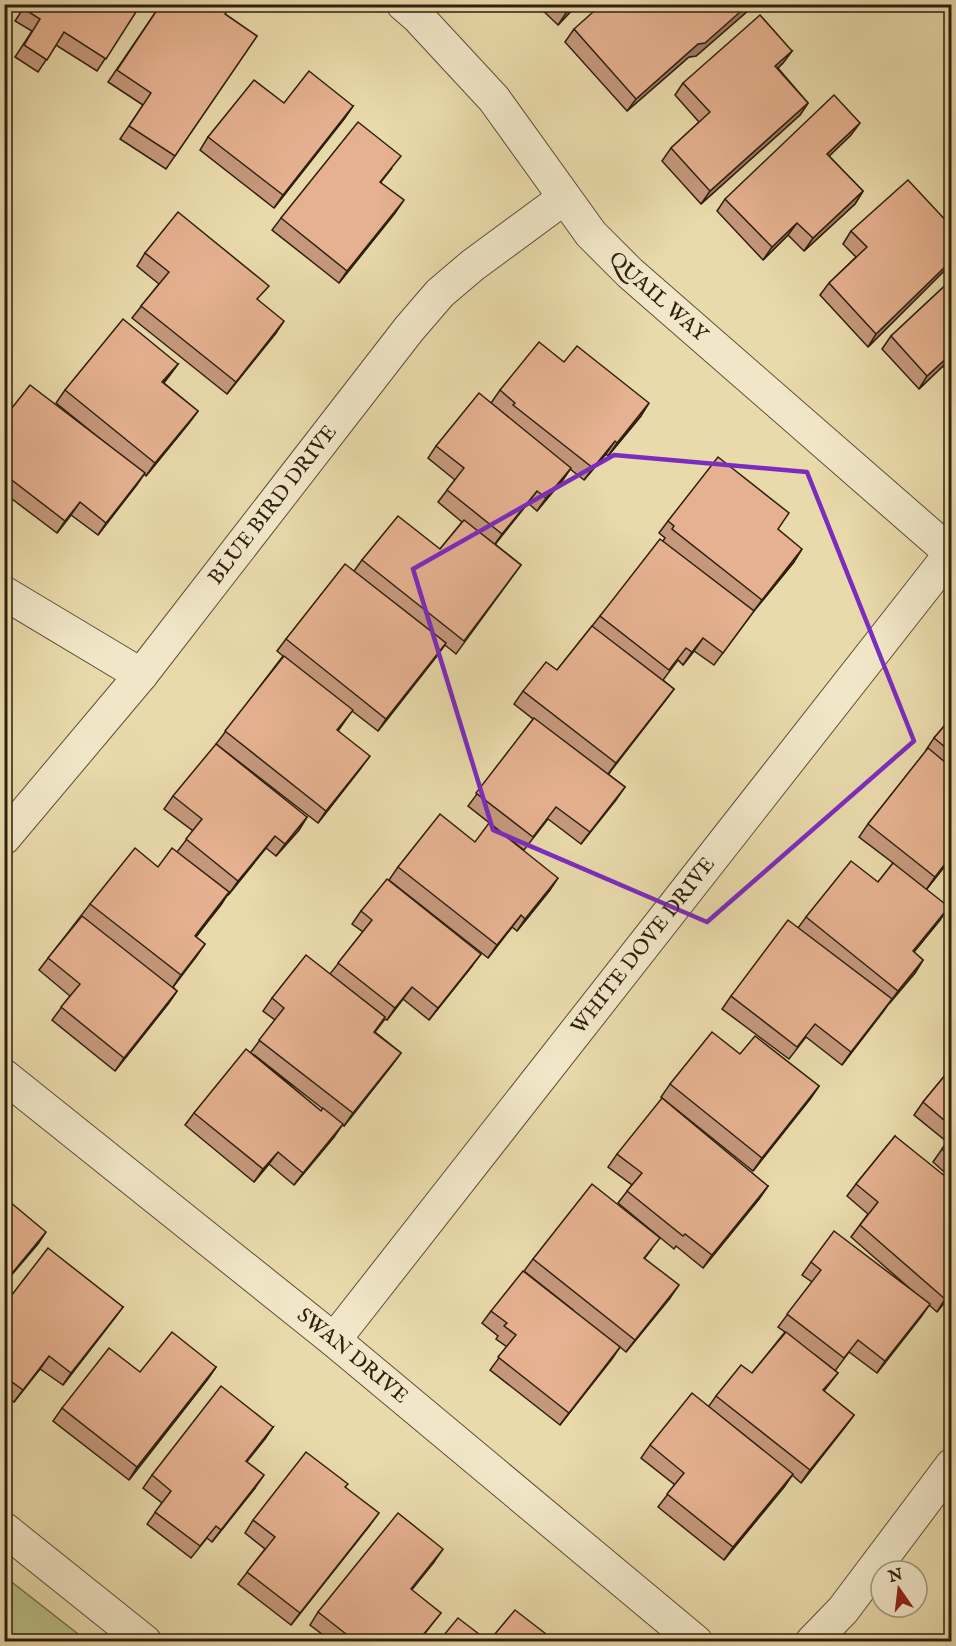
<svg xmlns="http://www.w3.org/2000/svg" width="956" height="1646" font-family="'IM FELL English',serif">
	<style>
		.green { fill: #b9bf87; stroke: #746f4a; stroke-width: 1.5 }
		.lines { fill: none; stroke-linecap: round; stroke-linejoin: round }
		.street-casing { stroke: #5e4e35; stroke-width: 35 }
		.street { stroke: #f1e7c8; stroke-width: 33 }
		.wall { fill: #c5987c; stroke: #2f1f0e; stroke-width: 1.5; fill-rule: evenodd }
		.shaded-wall { fill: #a07c65; stroke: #2f1f0e; stroke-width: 1.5 }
		.building { fill: #e5b190; stroke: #2f1f0e; stroke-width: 1.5 }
		.marked { fill: none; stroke: #7b2cbf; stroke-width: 4.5; stroke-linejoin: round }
		.labels { text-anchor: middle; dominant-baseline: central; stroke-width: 6; stroke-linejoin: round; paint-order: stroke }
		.street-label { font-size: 21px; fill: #2f1f0e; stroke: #f1e7c8 }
	</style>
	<rect width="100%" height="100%" fill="#e9daab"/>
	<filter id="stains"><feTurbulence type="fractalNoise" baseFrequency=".00333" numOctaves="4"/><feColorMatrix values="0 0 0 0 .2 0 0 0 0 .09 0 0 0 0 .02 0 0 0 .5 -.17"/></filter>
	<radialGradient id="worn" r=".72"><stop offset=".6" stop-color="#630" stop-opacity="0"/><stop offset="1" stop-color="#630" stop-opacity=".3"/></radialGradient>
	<polygon class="green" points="4,1576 87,1641 5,1641"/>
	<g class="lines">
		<g class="street-casing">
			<g id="street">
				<path id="s1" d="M403,4L418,17L494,99L591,234L630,273L951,553"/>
				<polyline points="4,593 141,675"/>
				<path id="s2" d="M4,838L141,675L409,329L440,293L473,265L564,198"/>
				<path id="s3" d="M4,1076L334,1340L696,1642"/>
				<path id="s4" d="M334,1340L952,552"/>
				<polyline points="4,1529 145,1642"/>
				<polyline points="812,1642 843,1610 952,1465"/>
			</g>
		</g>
		<use href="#street" class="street"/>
	</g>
	<g class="wall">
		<polygon points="26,4 141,4 97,71 56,45 38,72 15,57 32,31 15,21"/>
		<polygon points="161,4 225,14 257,36 166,169 120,139 143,105 108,82"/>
		<polygon points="536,4 578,4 558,25"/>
		<polygon points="750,9 696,56 689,57 627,111 565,42 574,29"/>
		<polygon points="792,51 783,63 778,68 808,103 800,115 701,204 662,161 671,148 699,122 675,95 683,83"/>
		<polygon points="353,106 344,119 274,208 200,150 208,137"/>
		<polygon points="851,135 829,156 863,191 855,204 804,251 788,235 763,260 717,211 725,199"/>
		<polygon points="392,168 381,182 395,213 339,283 272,230 281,218"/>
		<polygon points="951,226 951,264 868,347 820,295 829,283 856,257 843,244 851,231"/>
		<polygon points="145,253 258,300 276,333 227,394 132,318 159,284 137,266"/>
		<polygon points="951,280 951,376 943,366 919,389 882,349 891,336"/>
		<polygon points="564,362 641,416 608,456 606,454 584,480 570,469 537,511 528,503 495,544 521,565 456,654 445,645 378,731 352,711 338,731 361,768 318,823 216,744 283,656 277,651 286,639 354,571 362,560 440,549 462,522 438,502 455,480 428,458 436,446 491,403 500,390"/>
		<polygon points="178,364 164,383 198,411 189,423 146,476 144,474 98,535 71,515 57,533 4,493 4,418 108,445 56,403 65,390"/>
		<polygon points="668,521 778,530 794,562 754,611 714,665 694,651 683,665 678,660 663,680 674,689 608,774 625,787 581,844 548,819 524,850 468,806 533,719 514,704 523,691 557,670 600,616 663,541 665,538 659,533"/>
		<polygon points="951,718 951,873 944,867 926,890 940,920 914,952 923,960 915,973 889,1003 842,1065 806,1037 789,1059 722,1009 731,996 798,928 806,917 878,882 893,863 859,837 868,824 926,751 926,750 934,738"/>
		<polygon points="173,796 307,817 299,830 276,856 266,848 229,894 229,893 196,937 205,944 173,987 177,991 168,1004 115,1071 52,1020 70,996 39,970 90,904 158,867 177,852 193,831 164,809"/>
		<polygon points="475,842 550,890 517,931 512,927 488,958 389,880 398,867"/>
		<path d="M361,911L472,966L429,1020L403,999L387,1020L385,1019L375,1032L401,1053L392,1065L344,1126L342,1124L334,1137L294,1185L269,1164L254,1182L185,1125L194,1113L251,1052L275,1020L263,1011L272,998L330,974L363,932L352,924ZM253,1054L323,1109L321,1111Z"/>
		<polygon points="740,1054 819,1086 810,1099 753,1171 661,1097 670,1084"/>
		<polygon points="951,1068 951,1178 933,1162 947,1142 914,1115 923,1102"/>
		<polygon points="895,1136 951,1294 937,1312 929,1305 877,1373 849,1352 835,1371 814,1354 838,1373 824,1391 854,1415 845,1427 801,1483 792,1475 784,1487 724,1560 658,1507 675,1485 641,1458 650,1445 709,1406 716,1396 752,1373 785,1332 778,1327 812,1282 802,1275 811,1262 915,1293 851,1237 868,1214 847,1196 856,1184"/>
		<polygon points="617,1154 768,1186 759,1199 703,1268 676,1246 674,1249 618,1203 632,1185 608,1167"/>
		<polygon points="651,1250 644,1259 670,1298 626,1352 620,1347 560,1425 490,1370 507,1347 496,1339 498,1336 482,1323 491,1311 572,1309 524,1271 533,1259"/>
		<polygon points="4,1305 123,1307 63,1385 40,1369 14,1402 4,1395"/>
		<polygon points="216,1367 207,1380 129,1480 53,1421 62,1408 140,1372"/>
		<polygon points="273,1427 246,1462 255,1488 212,1542 207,1538 191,1558 147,1524 162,1503 143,1488 152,1475"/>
		<polygon points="346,1488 370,1525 291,1625 238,1584 265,1549 245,1533 253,1520"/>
		<polygon points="434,1562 411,1590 441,1613 419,1641 331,1641 310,1625 318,1612"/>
		<polygon points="951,1632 951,1641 949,1641 946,1639"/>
	</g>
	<g class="shaded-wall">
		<polygon points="574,4 578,4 558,25 566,13"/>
		<polygon points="749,4 753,4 750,9 696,56 689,57 627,111 636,99 698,44"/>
		<polygon points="792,51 783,63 766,78 775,66"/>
		<polygon points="808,103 800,115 701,204 710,191"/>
		<polygon points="353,106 344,119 274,208 283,195"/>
		<polygon points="860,123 851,135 819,166 827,154"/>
		<polygon points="863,191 855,204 804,251 813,238"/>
		<polygon points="404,200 395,213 339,283 347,271"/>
		<polygon points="797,223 788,235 763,260 772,247"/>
		<polygon points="951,261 951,264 868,347 876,334"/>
		<polygon points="284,321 276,333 227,394 236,382"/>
		<polygon points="951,354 943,366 919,389 927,376"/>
		<polygon points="178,364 169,376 154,394 162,382"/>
		<polygon points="649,403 641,416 608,456 617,443"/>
		<polygon points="198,411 189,423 146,476 155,463"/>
		<polygon points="615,441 606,454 584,480 593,468"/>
		<polygon points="571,468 563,480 537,511 546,498"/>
		<polygon points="145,473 136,486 98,535 106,523"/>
		<polygon points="537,491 528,503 493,547 502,534"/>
		<polygon points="80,502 71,515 57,533 65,521"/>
		<polygon points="802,549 794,562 753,612 762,600"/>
		<polygon points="703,638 694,651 683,665 692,652"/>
		<polygon points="446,643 437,656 378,731 386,719"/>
		<polygon points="674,689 665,701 607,776 616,763"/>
		<polygon points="370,756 361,768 318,823 326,811"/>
		<polygon points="625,787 616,800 581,844 590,832"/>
		<polygon points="307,817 299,830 276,856 285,844"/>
		<polygon points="275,836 266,848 229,894 238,881"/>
		<polygon points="951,856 944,867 926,890 935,877"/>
		<polygon points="558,878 550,890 517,931 525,919"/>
		<polygon points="229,892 221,905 186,949 195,936"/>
		<polygon points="949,907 940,920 904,964 913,951"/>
		<polygon points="521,915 512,927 488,958 497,945"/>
		<polygon points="205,944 196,957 173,987 181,975"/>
		<polygon points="481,954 472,966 429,1020 438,1008"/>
		<polygon points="923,960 915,973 889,1004 898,991"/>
		<polygon points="412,987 403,999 387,1020 395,1008"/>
		<polygon points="177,991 168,1004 115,1071 124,1058"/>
		<polygon points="892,999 883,1012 842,1065 851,1052"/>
		<polygon points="401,1053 392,1065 344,1126 353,1113"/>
		<polygon points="819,1086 810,1099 753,1171 762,1158"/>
		<polygon points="343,1124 334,1137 294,1185 303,1173"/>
		<polygon points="278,1152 269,1164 254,1182 263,1169"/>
		<polygon points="768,1186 759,1199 703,1268 712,1255"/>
		<polygon points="46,1232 38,1244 4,1284 4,1283"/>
		<polygon points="679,1285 670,1298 626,1352 635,1340"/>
		<polygon points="951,1292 951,1294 937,1312 945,1299"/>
		<polygon points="930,1304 921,1317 877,1373 885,1361"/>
		<polygon points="123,1307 114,1319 63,1385 71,1373"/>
		<polygon points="620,1347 612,1359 560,1425 569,1413"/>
		<polygon points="49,1356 40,1369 14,1402 23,1390"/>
		<polygon points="216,1367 207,1380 129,1480 137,1467"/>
		<polygon points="854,1415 845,1427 801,1483 810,1470"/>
		<polygon points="273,1427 265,1439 237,1474 246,1461"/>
		<polygon points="793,1474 784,1487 724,1560 733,1547"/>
		<polygon points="264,1475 255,1488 212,1542 221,1530"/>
		<polygon points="379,1513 370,1525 291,1625 300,1613"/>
		<polygon points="443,1549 434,1562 402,1602 411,1589"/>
	</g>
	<g class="building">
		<polygon points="27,4 141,4 106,59 64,32 47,60 24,45 40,19 24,9"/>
		<polygon points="161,4 232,4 225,14 257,36 175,156 129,126 151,93 117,70"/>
		<polygon points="558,4 574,4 566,13"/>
		<polygon points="602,4 749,4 705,43 698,44 636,99 574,29"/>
		<polygon points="760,15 792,51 775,66 808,103 710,191 671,148 710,112 683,83"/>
		<polygon points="309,71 353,106 283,195 208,137 254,80 284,103"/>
		<polygon points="834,95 860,123 827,154 863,191 813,238 797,223 772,247 725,199"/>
		<polygon points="358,122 401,156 380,182 404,200 347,271 281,218"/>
		<polygon points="908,180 951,226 951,261 876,334 829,283 867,247 851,231"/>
		<polygon points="178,212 269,286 257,299 284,321 236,382 141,306 169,272 145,253"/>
		<polygon points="951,280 951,354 927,376 891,336"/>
		<polygon points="123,319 178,364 162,382 198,411 155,463 65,390"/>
		<polygon points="539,342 564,362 577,346 649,403 617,443 615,441 593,468 513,405 515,403 500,390"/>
		<polygon points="30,385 145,473 106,523 80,502 65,521 4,474 6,472 4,471 4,418"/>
		<polygon points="479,393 571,468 546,498 537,491 502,534 447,490 464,468 436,446"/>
		<polygon points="718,457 789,513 778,529 802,549 762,600 672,529 674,526 668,521"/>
		<polygon points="398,516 440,549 464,520 521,565 464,641 362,560"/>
		<polygon points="660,539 754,611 723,653 703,638 692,652 686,648 669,670 600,616"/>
		<polygon points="345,564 446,643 386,719 286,639"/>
		<polygon points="592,626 674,689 616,763 523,691 546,662 557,670"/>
		<polygon points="284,656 353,710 337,730 370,756 326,811 225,731"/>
		<polygon points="534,718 625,787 590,832 556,807 533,837 476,793"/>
		<polygon points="951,718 951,752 934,738"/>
		<polygon points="216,744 307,817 285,844 275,836 238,881 186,839 202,819 173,796"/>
		<polygon points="928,748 951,767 951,856 935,877 868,824"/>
		<polygon points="440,814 475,842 489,823 558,878 525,919 521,915 497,945 398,867"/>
		<polygon points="135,848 158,867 172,848 229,892 195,936 205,944 181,975 90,904"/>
		<polygon points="851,861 878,882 893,863 949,907 913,951 923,960 898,991 806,917"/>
		<polygon points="387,879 481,954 438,1008 412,987 395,1008 338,963 372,920 361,911"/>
		<polygon points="82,916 177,991 124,1058 61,1007 80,984 48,958"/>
		<polygon points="788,920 892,999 851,1052 815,1024 797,1047 731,996"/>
		<polygon points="306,955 385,1017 374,1032 401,1053 353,1113 259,1040 284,1008 272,998"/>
		<polygon points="712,1032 740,1054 755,1036 819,1086 762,1158 670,1084"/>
		<polygon points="246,1049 321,1111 323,1108 343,1124 303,1173 278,1152 263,1169 194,1113"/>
		<polygon points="951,1068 951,1126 923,1102"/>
		<polygon points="662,1098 768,1186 712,1255 685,1234 683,1236 627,1191 642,1173 617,1154"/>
		<polygon points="895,1136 951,1181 951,1292 945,1299 860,1225 878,1202 856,1184"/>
		<polygon points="951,1137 951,1158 942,1149"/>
		<polygon points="592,1184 660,1238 644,1258 679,1285 635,1340 533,1259"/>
		<polygon points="4,1197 46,1232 4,1283"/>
		<polygon points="834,1231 930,1304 885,1361 858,1340 844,1358 787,1314 821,1270 811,1262"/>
		<polygon points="48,1248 123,1307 71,1373 49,1356 23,1390 4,1376 4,1305"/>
		<polygon points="523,1271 620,1347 569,1413 498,1357 516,1335 504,1326 507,1323 491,1311"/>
		<polygon points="172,1332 216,1367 137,1467 62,1408 109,1348 140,1372"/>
		<polygon points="786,1332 838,1373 823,1390 854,1415 810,1470 716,1396 741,1365 752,1373"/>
		<polygon points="221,1386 273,1427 246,1461 264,1475 221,1530 216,1526 200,1546 155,1512 171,1491 152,1475"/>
		<polygon points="692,1393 793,1474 733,1547 667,1494 684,1473 650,1445"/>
		<polygon points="306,1452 348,1484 345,1487 379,1513 300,1613 247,1572 275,1537 253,1520"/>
		<polygon points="398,1513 443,1549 411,1589 441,1613 418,1641 355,1641 318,1612"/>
		<polygon points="515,1610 555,1641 489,1641"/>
		<polygon points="458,1618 488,1641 439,1641"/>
	</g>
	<path class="marked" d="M614,455L807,472L914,741L707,922L493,830L413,569Z"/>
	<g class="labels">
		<g class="street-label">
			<text stroke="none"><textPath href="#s1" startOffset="390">QUAIL WAY</textPath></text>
			<text stroke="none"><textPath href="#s2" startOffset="428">BLUE BIRD DRIVE</textPath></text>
			<text stroke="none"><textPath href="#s4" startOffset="501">WHITE DOVE DRIVE</textPath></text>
			<text stroke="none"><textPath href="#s3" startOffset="447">SWAN DRIVE</textPath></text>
		</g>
	</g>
	<rect width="956" height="1646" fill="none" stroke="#e9daab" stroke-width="24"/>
	<rect x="6" y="6" width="944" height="1634" fill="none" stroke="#2f1f0e" stroke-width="3"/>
	<rect x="12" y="12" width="932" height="1622" fill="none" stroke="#2f1f0e" stroke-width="1.5"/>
	<g transform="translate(899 1589) rotate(346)"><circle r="28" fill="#f1e7c8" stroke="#a3977e" stroke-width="1.5"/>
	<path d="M0-4.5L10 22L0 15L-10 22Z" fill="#8f2418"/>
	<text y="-9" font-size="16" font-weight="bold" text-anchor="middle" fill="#2f1f0e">N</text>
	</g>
	<rect width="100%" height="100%" filter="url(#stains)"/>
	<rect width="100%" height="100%" fill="url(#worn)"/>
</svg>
